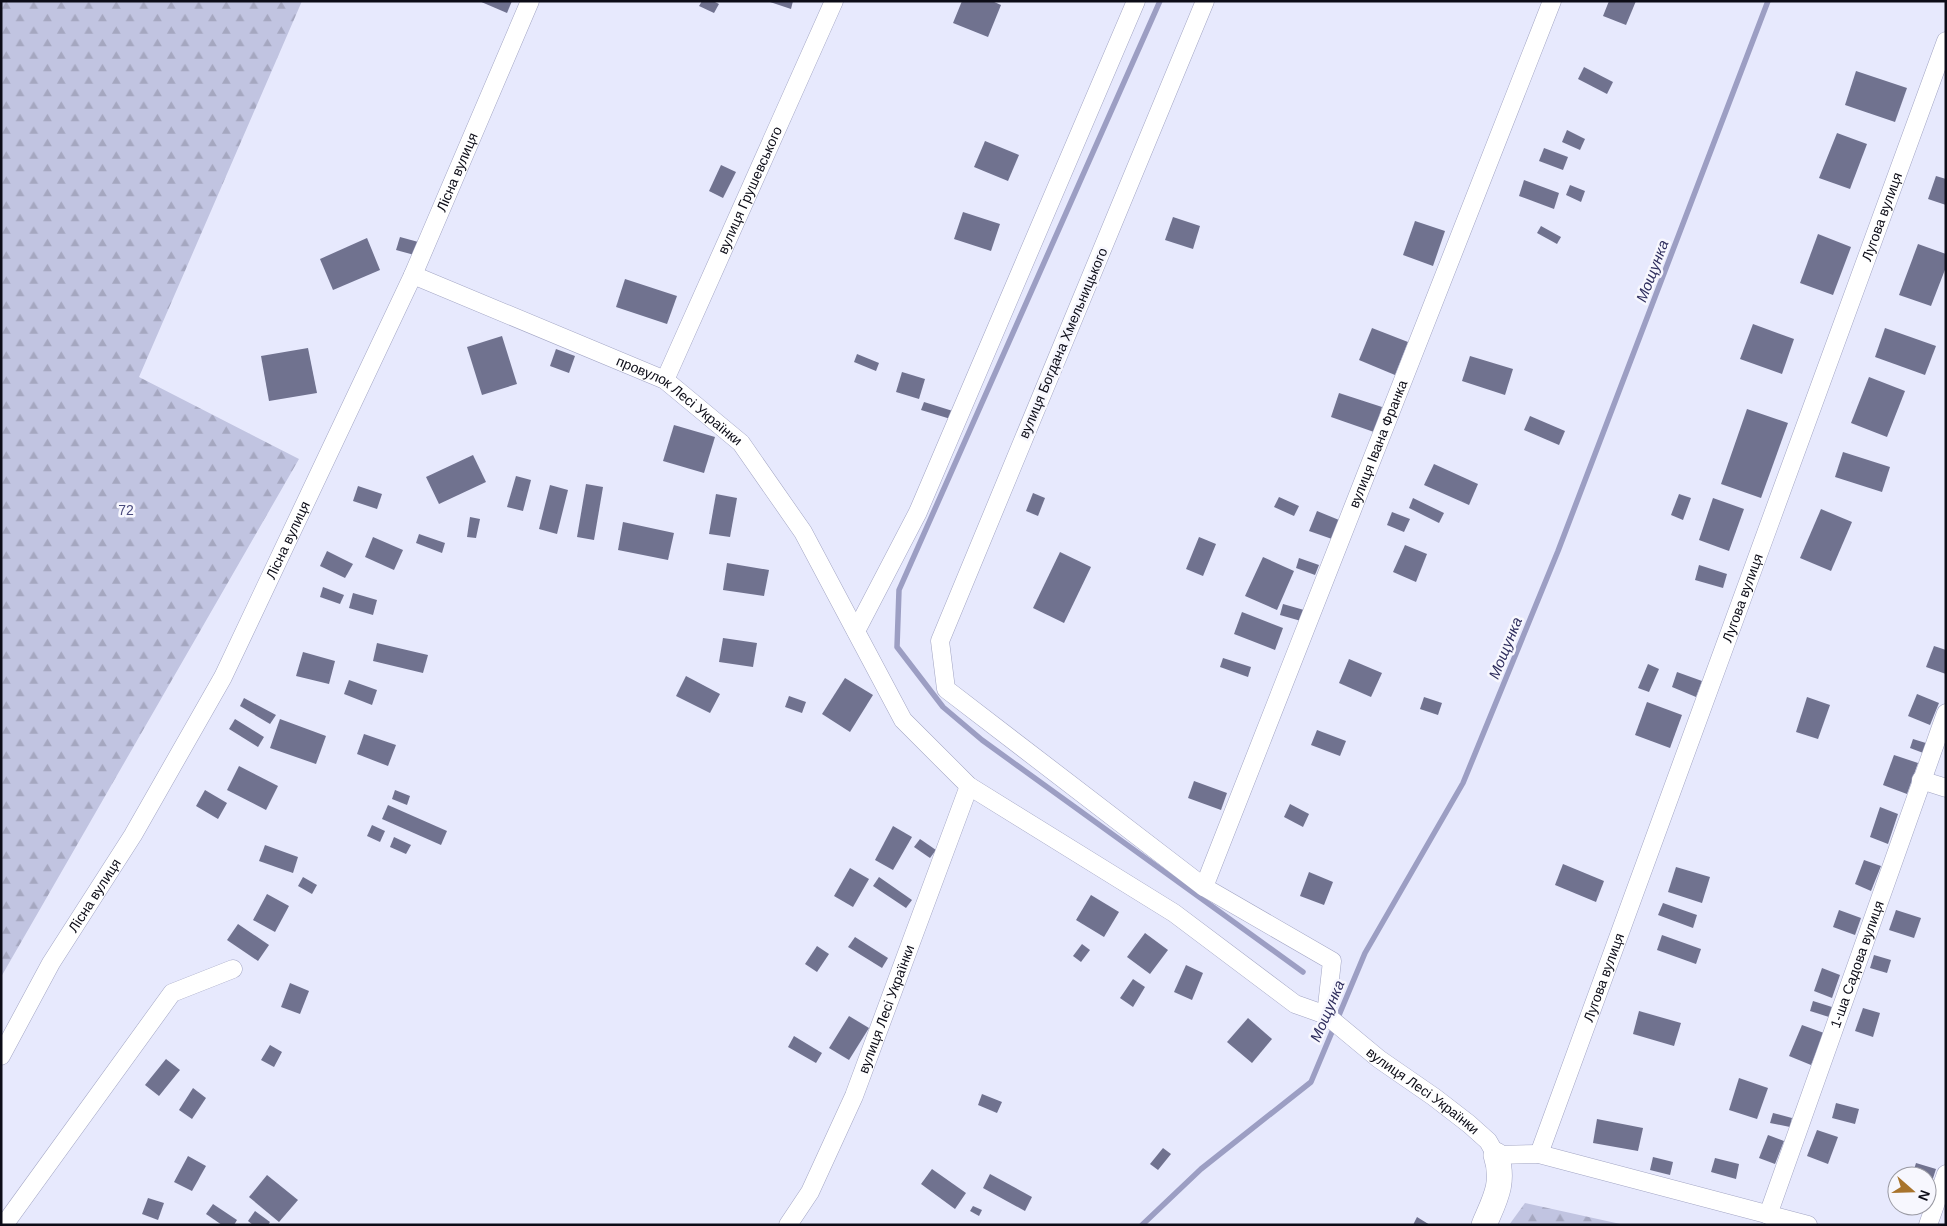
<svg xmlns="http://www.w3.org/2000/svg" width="1947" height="1226" font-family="Arial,sans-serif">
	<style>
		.forest { fill: url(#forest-firs) }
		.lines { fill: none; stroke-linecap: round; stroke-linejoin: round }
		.stream { stroke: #9c9ec3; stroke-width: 5.5 }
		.building { fill: #70728f }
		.street-casing { stroke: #a2a5c4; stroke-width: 19 }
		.secondary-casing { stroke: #a2a5c4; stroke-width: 26 }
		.street { stroke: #fff; stroke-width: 18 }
		.secondary { stroke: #fff; stroke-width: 25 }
		.labels { text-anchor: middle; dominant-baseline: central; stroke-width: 5; stroke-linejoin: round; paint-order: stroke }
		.street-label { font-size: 14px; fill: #0c0c17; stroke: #f7f7fe }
		.park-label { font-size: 14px; fill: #48497c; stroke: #f7f7fe }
		.water-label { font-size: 15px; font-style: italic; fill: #2e2d5d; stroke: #f7f7fe }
	</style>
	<defs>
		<pattern id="forest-firs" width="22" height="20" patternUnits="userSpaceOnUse" patternTransform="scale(1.25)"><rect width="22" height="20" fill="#c1c4e1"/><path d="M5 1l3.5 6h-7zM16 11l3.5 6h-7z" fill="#a5a7c0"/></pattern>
	</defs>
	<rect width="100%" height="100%" fill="#e7e9fd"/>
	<g class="forest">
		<polygon points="1,1 302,1 139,377 299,459 1,977"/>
		<polygon points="1525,1203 1625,1225 1509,1225"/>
	</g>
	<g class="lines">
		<g class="stream">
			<polyline points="1160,1 899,590 897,647 943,707 982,740 1303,972"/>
			<polyline points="1142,1225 1201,1169 1311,1082 1365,953 1463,783 1558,551 1768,1"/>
		</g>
	</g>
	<g class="building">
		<polygon points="479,1 512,1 507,13"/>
		<polygon points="702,1 713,1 719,4 714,13 699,6"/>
		<polygon points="767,1 793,1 791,9"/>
		<polygon points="962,1 992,1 1001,5 988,37 953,23"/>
		<polygon points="1609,1 1636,1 1626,25 1603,16"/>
		<polygon points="1584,67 1613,82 1607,94 1578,79"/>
		<polygon points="1856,71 1907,88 1895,122 1845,105"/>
		<polygon points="1567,130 1585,139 1580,150 1562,142"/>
		<polygon points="1837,133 1867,144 1850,189 1819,178"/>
		<polygon points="985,141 1019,155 1008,181 974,167"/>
		<polygon points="1544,148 1568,157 1563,170 1539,161"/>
		<polygon points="721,165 736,172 723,198 709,191"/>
		<polygon points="1936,176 1946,179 1946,205 1928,199"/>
		<polygon points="1524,180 1559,193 1554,209 1519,196"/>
		<polygon points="1570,185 1585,191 1581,202 1566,195"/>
		<polygon points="963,212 1000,224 991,251 954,239"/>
		<polygon points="1173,217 1200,226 1193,249 1165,240"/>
		<polygon points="1415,221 1445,231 1433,266 1403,255"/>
		<polygon points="1541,226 1561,237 1557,244 1537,233"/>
		<polygon points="1818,234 1851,247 1833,295 1800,283"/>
		<polygon points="400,237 422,243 418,256 396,250"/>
		<polygon points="367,238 380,270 333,290 320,259"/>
		<polygon points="1918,244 1946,254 1946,267 1931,306 1899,295"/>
		<polygon points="625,279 677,296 667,324 616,307"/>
		<polygon points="1753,324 1794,339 1782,374 1740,359"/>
		<polygon points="1372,328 1408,342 1395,375 1359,360"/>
		<polygon points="1885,328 1936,346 1925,375 1875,357"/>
		<polygon points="502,336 517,384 482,395 467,347"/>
		<polygon points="308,348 317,393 269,401 261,356"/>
		<polygon points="556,349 575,356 569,373 550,366"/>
		<polygon points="857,354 879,363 876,371 854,362"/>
		<polygon points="1470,356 1513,369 1505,395 1462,381"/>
		<polygon points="902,372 925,379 919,399 896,392"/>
		<polygon points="1869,377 1905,391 1887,437 1851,423"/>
		<polygon points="1339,393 1382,407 1374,432 1331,417"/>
		<polygon points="924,402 956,412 954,420 921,410"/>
		<polygon points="1747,409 1788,423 1761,498 1721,484"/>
		<polygon points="1530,416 1565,431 1559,445 1524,430"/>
		<polygon points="674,425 715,437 704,473 663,461"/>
		<polygon points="1843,452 1890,467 1882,492 1835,477"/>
		<polygon points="473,455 486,482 439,504 426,477"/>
		<polygon points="1434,464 1478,484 1469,505 1424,485"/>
		<polygon points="516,476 531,480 523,511 507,507"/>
		<polygon points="586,484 603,487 594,540 577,537"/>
		<polygon points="550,485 568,490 557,534 539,529"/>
		<polygon points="358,486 382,494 377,509 353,501"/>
		<polygon points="1033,493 1045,498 1038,516 1026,511"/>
		<polygon points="716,494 737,498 730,537 709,534"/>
		<polygon points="1679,494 1691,498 1683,520 1671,515"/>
		<polygon points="1279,497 1299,506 1294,516 1274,507"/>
		<polygon points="1413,498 1444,513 1439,523 1409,508"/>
		<polygon points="1713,498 1744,509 1729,551 1699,540"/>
		<polygon points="1821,509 1852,522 1831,571 1800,558"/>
		<polygon points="1317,511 1339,520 1332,539 1309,531"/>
		<polygon points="1392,512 1410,519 1404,532 1387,525"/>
		<polygon points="470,517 480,519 476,538 467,537"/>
		<polygon points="623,522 674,533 668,560 618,550"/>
		<polygon points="419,534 445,543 442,553 416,543"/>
		<polygon points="373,537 403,550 394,570 365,557"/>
		<polygon points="1199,537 1216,544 1203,576 1186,569"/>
		<polygon points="1405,545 1427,554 1416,582 1393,572"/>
		<polygon points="327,551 353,564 345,578 320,566"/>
		<polygon points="1060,552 1091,567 1064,623 1033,608"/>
		<polygon points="1263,557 1294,571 1277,610 1245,596"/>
		<polygon points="1299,558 1319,565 1315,575 1296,568"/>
		<polygon points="727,563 769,570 764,596 723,590"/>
		<polygon points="1699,565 1727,574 1723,588 1695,580"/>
		<polygon points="323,587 344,595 340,604 320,597"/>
		<polygon points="353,593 377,600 373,615 349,608"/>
		<polygon points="1283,604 1304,610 1301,621 1280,615"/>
		<polygon points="1242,612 1283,628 1275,650 1234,634"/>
		<polygon points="723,638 757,643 753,667 719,662"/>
		<polygon points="377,643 428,655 423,673 373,661"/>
		<polygon points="1934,646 1946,650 1946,674 1926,667"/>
		<polygon points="303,652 335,661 329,684 296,676"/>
		<polygon points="1223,658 1251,667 1248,677 1220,667"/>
		<polygon points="1349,659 1382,673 1371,697 1339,683"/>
		<polygon points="1648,664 1659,669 1649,692 1638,688"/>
		<polygon points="1677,672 1702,681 1696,697 1672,687"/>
		<polygon points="686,676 720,694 710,713 676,696"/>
		<polygon points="845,678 873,695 850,732 822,714"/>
		<polygon points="349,680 377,690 372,705 344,694"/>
		<polygon points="1917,694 1939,703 1930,725 1908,716"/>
		<polygon points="789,696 806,702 802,713 785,707"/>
		<polygon points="1424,697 1442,703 1438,715 1420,709"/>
		<polygon points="1807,697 1830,705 1818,739 1796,732"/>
		<polygon points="244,698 276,715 270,724 240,706"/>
		<polygon points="1647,702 1682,715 1670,748 1635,735"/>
		<polygon points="235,719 264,737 258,747 229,729"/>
		<polygon points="280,719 326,736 316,764 270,748"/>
		<polygon points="1317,730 1346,741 1340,756 1311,745"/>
		<polygon points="364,734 396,745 388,766 357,754"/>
		<polygon points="1913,739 1929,744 1926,754 1910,748"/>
		<polygon points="1894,755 1918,763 1907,794 1883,785"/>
		<polygon points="239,766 278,786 266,810 227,790"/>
		<polygon points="1194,781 1227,793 1221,810 1188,798"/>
		<polygon points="205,790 227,803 218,819 196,806"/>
		<polygon points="395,790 410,796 407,805 392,799"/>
		<polygon points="1290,804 1309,814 1303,827 1284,817"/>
		<polygon points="388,805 447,831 441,845 382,819"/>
		<polygon points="1880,807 1898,814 1888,844 1870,837"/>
		<polygon points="372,825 385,831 380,842 367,836"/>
		<polygon points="893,826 912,837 893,870 875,860"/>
		<polygon points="394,837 411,845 406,854 390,847"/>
		<polygon points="920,839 936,850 930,858 914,847"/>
		<polygon points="265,845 298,857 293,873 259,861"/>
		<polygon points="1864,860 1881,866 1871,891 1855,884"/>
		<polygon points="1563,864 1604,881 1596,902 1555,885"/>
		<polygon points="1676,867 1710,877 1702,903 1668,892"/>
		<polygon points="850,868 869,879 853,907 834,896"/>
		<polygon points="1309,872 1333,882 1324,905 1300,896"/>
		<polygon points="303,877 317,885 312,894 298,886"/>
		<polygon points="879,877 912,900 906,908 873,886"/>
		<polygon points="267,894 289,906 275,932 253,920"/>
		<polygon points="1091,895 1119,912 1104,937 1076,920"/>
		<polygon points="1663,903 1697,915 1693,928 1658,915"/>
		<polygon points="1839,910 1861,918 1855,935 1833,927"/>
		<polygon points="1896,910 1921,918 1914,938 1889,930"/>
		<polygon points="238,924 269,945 258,961 227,940"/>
		<polygon points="1145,933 1168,950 1150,974 1127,957"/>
		<polygon points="1662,935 1701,949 1696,964 1657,950"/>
		<polygon points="855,937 888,958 882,968 848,947"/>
		<polygon points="1082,944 1090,950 1081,962 1073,956"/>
		<polygon points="817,946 829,954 817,972 805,964"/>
		<polygon points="1874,955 1891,960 1887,973 1870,968"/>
		<polygon points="1186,965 1203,973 1192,1000 1174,992"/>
		<polygon points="1822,968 1840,975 1832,998 1814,991"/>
		<polygon points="1133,979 1145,987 1133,1007 1120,998"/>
		<polygon points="290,983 309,991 300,1014 281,1007"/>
		<polygon points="1813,1001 1832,1007 1829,1017 1810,1011"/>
		<polygon points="1863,1008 1880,1013 1873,1037 1855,1031"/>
		<polygon points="1639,1011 1681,1023 1674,1046 1633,1034"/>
		<polygon points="849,1016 869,1028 849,1060 829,1048"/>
		<polygon points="1248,1018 1272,1039 1252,1063 1227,1042"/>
		<polygon points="1802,1025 1824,1033 1811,1065 1789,1056"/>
		<polygon points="794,1036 822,1053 816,1063 788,1047"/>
		<polygon points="270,1045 282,1052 274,1067 261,1060"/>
		<polygon points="166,1059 180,1070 159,1096 145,1085"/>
		<polygon points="1739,1078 1768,1088 1757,1119 1729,1110"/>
		<polygon points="193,1088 206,1098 192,1119 179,1110"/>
		<polygon points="982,1094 1002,1102 997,1113 978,1105"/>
		<polygon points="1836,1103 1859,1109 1855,1124 1832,1118"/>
		<polygon points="1773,1113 1792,1118 1790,1127 1770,1123"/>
		<polygon points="1597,1119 1643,1128 1638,1151 1593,1143"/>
		<polygon points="1817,1130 1838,1137 1828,1164 1807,1156"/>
		<polygon points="1768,1135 1784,1141 1775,1164 1759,1158"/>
		<polygon points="1163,1148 1171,1154 1158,1170 1150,1164"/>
		<polygon points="188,1156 206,1166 192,1191 174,1182"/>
		<polygon points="1653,1157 1673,1162 1670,1175 1650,1170"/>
		<polygon points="1715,1158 1739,1164 1736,1179 1711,1172"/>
		<polygon points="1916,1163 1936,1169 1927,1197 1927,1176 1912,1176"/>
		<polygon points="932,1169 966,1193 955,1209 921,1184"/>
		<polygon points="990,1174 1032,1197 1025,1211 983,1188"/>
		<polygon points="267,1175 298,1200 279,1222 249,1197"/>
		<polygon points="148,1198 164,1203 158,1220 142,1214"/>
		<polygon points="213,1204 237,1220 234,1225 222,1225 206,1214"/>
		<polygon points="973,1206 982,1210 979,1216 970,1211"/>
		<polygon points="255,1211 270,1222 268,1225 253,1225 248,1221"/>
		<polygon points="1417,1217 1430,1225 1413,1225"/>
	</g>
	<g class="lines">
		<g class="street-casing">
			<g id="street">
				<polyline points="1205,1 940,641 946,689 1204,887 1332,961 1326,1015"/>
				<path id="s1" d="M413,275L665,380L741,443L803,532L903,720L969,786L1174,913L1295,1004L1326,1015L1379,1059L1434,1097L1469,1124L1488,1141L1496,1155L1539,1154L1808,1225"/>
				<path id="s2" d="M665,380L834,1"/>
				<polyline points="856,631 918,512 1136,1"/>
				<polyline points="1921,780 1946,788"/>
				<path id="s3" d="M1204,887L1552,1"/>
				<path id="s4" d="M1,1056L51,963L133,835L223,677L413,275L530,1"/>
				<path id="s5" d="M1539,1154L1946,41"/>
				<path id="s6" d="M1768,1215L1946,713"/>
				<polyline points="4,1225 172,993 233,969"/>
				<path id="s7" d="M788,1225L810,1192L854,1096L969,786"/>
				<polyline points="1928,1225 1946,1174"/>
			</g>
		</g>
		<g class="secondary-casing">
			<path id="secondary" d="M1484,1225C1495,1199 1505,1183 1496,1155"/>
		</g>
		<use href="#street" class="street"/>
		<use href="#secondary" class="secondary"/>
	</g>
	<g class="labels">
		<g class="street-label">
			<text stroke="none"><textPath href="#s4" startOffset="996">Лісна вулиця</textPath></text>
			<text stroke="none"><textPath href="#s2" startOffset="208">вулиця Грушевського</textPath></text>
			<text stroke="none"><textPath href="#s5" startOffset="998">Лугова вулиця</textPath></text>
			<text transform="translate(1063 343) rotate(-67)">вулиця Богдана Хмельницького</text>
			<text stroke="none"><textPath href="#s1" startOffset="296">провулок Лесі Українки</textPath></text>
			<text stroke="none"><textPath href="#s3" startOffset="476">вулиця Івана Франка</textPath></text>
			<text stroke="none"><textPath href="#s4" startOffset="591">Лісна вулиця</textPath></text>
			<text stroke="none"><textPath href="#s5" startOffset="592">Лугова вулиця</textPath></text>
			<text stroke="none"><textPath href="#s4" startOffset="186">Лісна вулиця</textPath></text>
			<text stroke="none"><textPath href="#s6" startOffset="266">1-ша Садова вулиця</textPath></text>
			<text stroke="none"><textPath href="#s5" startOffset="188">Лугова вулиця</textPath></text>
			<text stroke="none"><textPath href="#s7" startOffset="238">вулиця Лесі Українки</textPath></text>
			<text stroke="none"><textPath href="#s1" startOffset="1335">вулиця Лесі Українки</textPath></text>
		</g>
		<g class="park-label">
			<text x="126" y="510">72</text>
		</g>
		<g class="water-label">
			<text transform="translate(1652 271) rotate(-69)">Мощунка</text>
			<text transform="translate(1505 648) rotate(-68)">Мощунка</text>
			<text transform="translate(1327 1011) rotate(-67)">Мощунка</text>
		</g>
	</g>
	<rect width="1947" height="1226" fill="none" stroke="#0c0c17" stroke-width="5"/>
	<g transform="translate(1912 1191) rotate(110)"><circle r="24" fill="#f7f7fe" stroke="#9999a2"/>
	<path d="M0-4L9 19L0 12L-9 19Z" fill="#a8742d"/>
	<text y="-8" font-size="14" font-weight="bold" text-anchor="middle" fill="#0c0c17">N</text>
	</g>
</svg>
